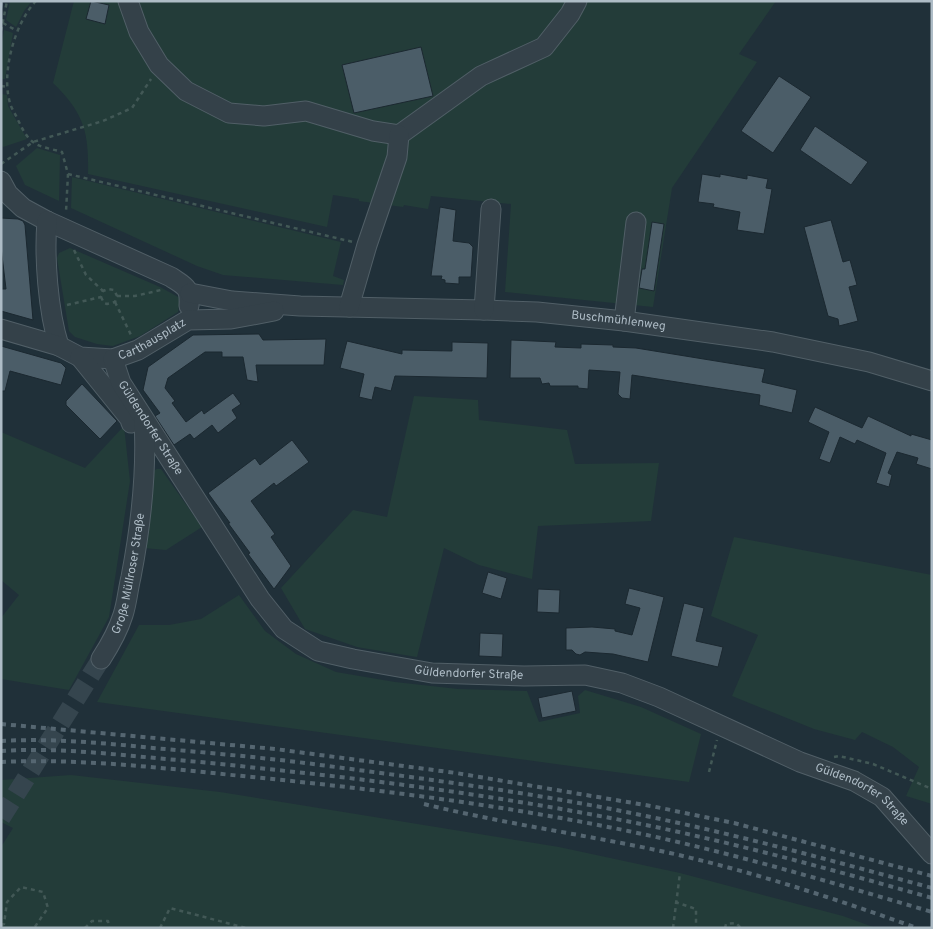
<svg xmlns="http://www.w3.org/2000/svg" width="933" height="929" font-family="Overpass,sans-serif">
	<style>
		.green { fill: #233c39 }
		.building { fill: #4b5d68; stroke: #1b2830 }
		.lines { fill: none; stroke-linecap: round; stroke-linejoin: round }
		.minor-tunnel { stroke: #35454e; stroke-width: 19; stroke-dasharray: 19 9; stroke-linecap: butt }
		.minor-casing { stroke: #515f67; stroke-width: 21 }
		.path { stroke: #425856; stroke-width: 2.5; stroke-dasharray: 4 4; stroke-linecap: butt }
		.minor { stroke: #344149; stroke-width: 19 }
		.tram { stroke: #556671; stroke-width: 1 }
		.rail { stroke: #556671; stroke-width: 4; stroke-dasharray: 5 5; stroke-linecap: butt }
		.labels { text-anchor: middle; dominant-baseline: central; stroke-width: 4; stroke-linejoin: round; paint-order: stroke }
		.street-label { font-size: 12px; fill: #aebcc6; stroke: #19262e }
	</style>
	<rect width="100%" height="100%" fill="#203039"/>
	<g class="green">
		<polygon points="10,1 32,1 24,11 16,27 6,20"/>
		<path d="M74,1H776L739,54L757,62L672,188L653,307L505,292L511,204L431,196L428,209L404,205L403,207L359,201V199L333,195L327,227L88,174C89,132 84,113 53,83Z"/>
		<polygon points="4,30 13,33 5,79 1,79 1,47"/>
		<polygon points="1,94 7,95 8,106 27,139 3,147 1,144"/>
		<polygon points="37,148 60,155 59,201 25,185 16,166"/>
		<polygon points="72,177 341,242 333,276 344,280 343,285 223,275 197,266 71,208"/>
		<polygon points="70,248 160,287 180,298 178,312 140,336 113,346 97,344 75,337 69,331 57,258 59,253"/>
		<polygon points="414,396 478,400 479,420 567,430 575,464 659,463 651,521 538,526 532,579 479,565 444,548 417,657 357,647 305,629 281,588 353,510 387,517"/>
		<polygon points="124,426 130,481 109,617 69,690 1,679 1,618 19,595 1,580 1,432 85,468"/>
		<polygon points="157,469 161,469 202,527 166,550 144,548 153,471"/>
		<polygon points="734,537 932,575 932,804 906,796 919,767 893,747 862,732 855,740 814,729 732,696 758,635 711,616"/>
		<polygon points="239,595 265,631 296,654 336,672 395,682 458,689 527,691 539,722 580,713 578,696 585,690 641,707 701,734 689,782 97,702 139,625 169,625 201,619"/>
		<polygon points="71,775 220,792 559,847 680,873 843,916 876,928 1,928 1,847 13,828 1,822 1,780"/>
	</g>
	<g class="building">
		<polygon points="91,1 109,5 105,24 86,19"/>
		<polygon points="421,47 433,96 354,113 342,65"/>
		<polygon points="779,76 811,97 773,153 741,131"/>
		<polygon points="815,126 868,162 851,185 800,150"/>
		<polygon points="702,174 720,177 720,174 747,179 747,175 768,179 766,188 772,189 764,234 737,230 740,212 713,207 714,204 698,202"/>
		<polygon points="440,207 456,210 453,241 469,243 473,247 471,277 459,277 459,284 445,283 445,280 441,279 442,276 431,276"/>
		<polygon points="1,218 18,219 23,221 25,225 33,320 1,311 1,289 6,289 1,247"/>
		<polygon points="831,220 843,262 850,260 857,285 849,287 858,321 839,326 838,319 828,316 804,227"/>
		<polygon points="652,222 664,224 654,291 639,288 642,269 645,269"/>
		<polygon points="259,334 263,340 326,339 324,365 256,365 258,382 247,380 243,357 222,357 222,352 205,352 168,378 165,388 175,401 172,403 186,422 202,410 204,414 233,393 241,404 232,410 237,418 218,433 212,425 194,439 190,434 174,445 155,416 160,413 143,390 148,367 193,335"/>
		<polygon points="511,340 556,342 555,347 581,348 581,344 613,345 613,347 636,348 765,369 762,382 797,390 792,413 759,405 760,395 632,375 630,399 622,398 618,394 620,372 589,370 588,389 578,388 578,386 550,386 549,383 542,384 540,378 510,378"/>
		<polygon points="347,341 402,354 402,350 452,351 452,342 488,343 487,378 395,376 391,391 375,387 372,400 359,397 364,374 340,368"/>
		<polygon points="1,346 61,363 66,368 61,385 10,371 5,391 1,391"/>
		<polygon points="82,384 117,421 100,439 66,405 66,401"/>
		<polygon points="815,407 862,428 868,416 911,436 911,434 932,440 932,469 916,464 918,458 897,452 888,473 892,475 889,487 876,483 886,453 857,440 855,444 840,437 830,463 819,459 829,432 808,422"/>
		<polygon points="292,440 309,462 276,486 274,483 251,501 275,534 271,537 291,566 274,589 248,554 250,553 228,523 230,523 208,493 255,458 260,465"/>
		<polygon points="488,572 507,578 501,599 482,593"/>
		<polygon points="629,588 664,597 648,662 613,654 585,652 580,655 576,654 572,650 566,650 566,628 592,627 615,629 615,631 632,635 640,608 625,604"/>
		<polygon points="538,589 560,590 559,613 537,612"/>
		<polygon points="684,603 704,608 696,641 723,647 718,667 671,656"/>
		<polygon points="480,633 503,634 502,657 479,656"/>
		<polygon points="572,691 576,711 542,718 538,698"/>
	</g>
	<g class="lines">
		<polyline class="minor-tunnel" points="1,818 101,659"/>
		<g class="minor-casing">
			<g id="minor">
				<polyline points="128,1 139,32 159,65 186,91 229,113 264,116 306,111 373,131 399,135 481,76 544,47 570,14 577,1"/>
				<path d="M1,181L8,194L23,208L47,221L171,277C186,287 190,287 189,306"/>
				<path d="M47,221C44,257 48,311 59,346"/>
				<path id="s1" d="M190,293L232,301L300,306L484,310L537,312L624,321L773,342L869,362L932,381"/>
				<polyline points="349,307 367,245 397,157 399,135"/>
				<polyline points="484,310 491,209"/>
				<polyline points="624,321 636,222"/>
				<path id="s2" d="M1,329L59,346L80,357L113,359L138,350L188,320L231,319L274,311"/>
				<polyline points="80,357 130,419 131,423"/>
				<path id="s3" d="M113,359L121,383L260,599L284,629L318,651L353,659L432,673L524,676L585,675L622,683L659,697L800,762L854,781L882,797L932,854"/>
				<path id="s4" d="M101,659C110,645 118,631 123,615C127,603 128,589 131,577C141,525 147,473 144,420"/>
			</g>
		</g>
		<g class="path">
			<path d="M36,1C14,24 0,76 11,106C13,111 16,115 18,120C22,128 26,137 33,142C41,148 53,149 62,152L68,174L66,212"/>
			<polyline points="3,23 17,31"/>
			<polyline points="1,31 7,1"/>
			<polyline points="1,86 8,87"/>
			<polyline points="1,164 33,142 103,121 132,108 151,79"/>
			<polyline points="68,174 353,242"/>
			<polyline points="74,250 86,275 103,291"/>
			<polyline points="117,296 135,296 161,290"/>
			<polyline points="115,302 131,335"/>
			<polyline points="67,305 101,297 103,291 108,289 114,290 117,296 115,302 107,304 104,303 101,297"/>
			<polyline points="834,757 839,756 873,764 932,789"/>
			<polyline points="709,772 717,740"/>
			<polyline points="675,902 696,909 696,928"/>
			<polyline points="1,925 4,924 7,902 21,887 43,892 48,908 34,928"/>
			<polyline points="85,928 92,921 108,921 109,928"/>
			<polyline points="160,928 170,908 246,928"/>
			<polyline points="673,928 680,873"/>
			<polyline points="725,928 726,924 736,923 741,928"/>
		</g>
		<use href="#minor" class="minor"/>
		<polyline class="tram" points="1,12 3,1"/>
		<g class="rail">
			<polyline points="1,724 275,749 456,773 651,806 734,823 932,876"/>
			<path d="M1,741C52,738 103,743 153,748C211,753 270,758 328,766C434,780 541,794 646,816C743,836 837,862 932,888"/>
			<path d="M1,751C46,748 90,752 134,756C175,760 216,763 257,768C387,781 518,799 646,825C743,845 837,871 932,898"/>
			<path d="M1,762C85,758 169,769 252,777C385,790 517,807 647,835C743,856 837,884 932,912"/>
			<path d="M424,804C505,824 588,835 670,853C754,872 836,899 917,928"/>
		</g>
	</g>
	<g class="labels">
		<g class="street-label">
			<text stroke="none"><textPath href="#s1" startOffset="430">Buschmühlenweg</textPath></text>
			<text stroke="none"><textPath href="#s2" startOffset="161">Carthausplatz</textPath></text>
			<text stroke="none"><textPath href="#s3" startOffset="79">Güldendorfer Straße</textPath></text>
			<text stroke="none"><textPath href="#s4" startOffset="91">Große Müllroser Straße</textPath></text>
			<text stroke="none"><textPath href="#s3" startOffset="514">Güldendorfer Straße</textPath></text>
			<text stroke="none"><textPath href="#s3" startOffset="934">Güldendorfer Straße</textPath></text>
		</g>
	</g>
	<rect width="933" height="929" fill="none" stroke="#aebcc6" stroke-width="5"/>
</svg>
